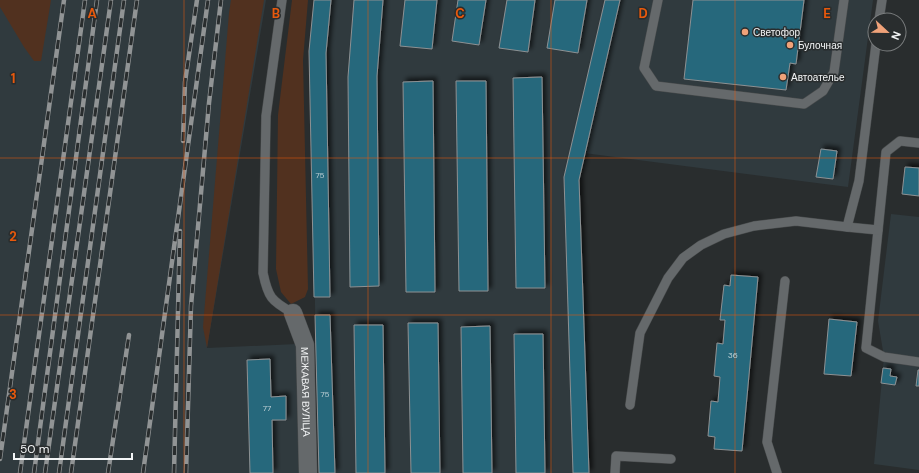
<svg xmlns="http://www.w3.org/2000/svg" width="919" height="473" font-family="'DM Sans',sans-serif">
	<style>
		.built { fill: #303a3e }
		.green { fill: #51311f }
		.building { fill: #27677b; stroke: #8d9193; filter: url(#shadow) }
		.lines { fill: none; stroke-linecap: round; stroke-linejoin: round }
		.service-casing { stroke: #484b4c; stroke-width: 10 }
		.minor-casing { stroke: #484b4c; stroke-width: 19 }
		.service { stroke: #65696b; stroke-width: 9 }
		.minor { stroke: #65696b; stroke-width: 18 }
		.rail-casing { stroke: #919495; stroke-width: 4.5 }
		.rail { stroke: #292d2e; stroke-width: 3; stroke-dasharray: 9; stroke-linecap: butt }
		.grid { fill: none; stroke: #e8590c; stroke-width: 1; stroke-opacity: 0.55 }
		.poi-dot { fill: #f0a279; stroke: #292d2e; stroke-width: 1.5 }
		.labels { text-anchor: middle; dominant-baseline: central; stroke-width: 3; stroke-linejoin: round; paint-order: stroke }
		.number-label { font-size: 8px; fill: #c0d2d7 }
		.poi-label { font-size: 10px; fill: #f3f5f6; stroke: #292d2e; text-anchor: start }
		.street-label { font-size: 10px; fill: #f3f5f6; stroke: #292d2e }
		.grid-label { font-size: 13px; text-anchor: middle; font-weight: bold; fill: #e8590c; stroke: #292d2e; stroke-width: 3; stroke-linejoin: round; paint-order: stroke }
	</style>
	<defs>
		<filter id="shadow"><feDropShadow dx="3.5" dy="-3.5" stdDeviation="2" flood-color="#0009"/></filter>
	</defs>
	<rect width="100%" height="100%" fill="#292d2e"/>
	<g class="built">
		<polygon points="0,0 266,0 207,348 297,344 302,473 0,473"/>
		<polygon points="314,0 873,0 848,187 584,153 579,180 589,473 319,473 309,51"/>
		<polygon points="891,214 919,217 919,470 874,464 884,357 878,321"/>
	</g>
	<g class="green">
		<polygon points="0,0 51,0 41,61 34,61 24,47 0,7"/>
		<polygon points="231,0 264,0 207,348 203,327 229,13"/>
		<polygon points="292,0 308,0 303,60 308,289 305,297 291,304 281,292 276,269 278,115"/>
	</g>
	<g class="building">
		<polygon points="314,0 331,0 326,53 330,297 314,297 309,51"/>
		<polygon points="354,0 383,0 377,76 379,286 350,287 348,77"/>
		<polygon points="405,0 437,0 432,49 400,46"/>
		<polygon points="458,0 486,0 479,45 452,41"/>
		<polygon points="507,0 535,0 528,52 499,48"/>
		<polygon points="555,0 587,0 578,53 547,48"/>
		<polygon points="605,0 620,0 579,180 589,473 573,473 564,177"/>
		<polygon points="693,0 804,0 796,64 790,63 786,90 684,79"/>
		<polygon points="542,77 545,288 516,288 513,78"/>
		<polygon points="433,81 435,292 406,292 403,82"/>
		<polygon points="456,81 486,81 488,291 459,291"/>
		<polygon points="821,149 837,151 833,179 816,177"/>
		<polygon points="905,167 919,168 919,196 902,194"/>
		<polygon points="731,275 758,277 742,451 714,449 715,437 708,436 711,401 718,402 720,377 714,376 717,343 723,344 725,320 720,320 724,285 730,286"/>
		<polygon points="315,315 330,315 335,473 319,473"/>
		<polygon points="829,319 857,322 851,376 824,374"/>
		<polygon points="408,323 438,323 440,473 411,473"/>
		<polygon points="354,325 383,325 385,473 356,473"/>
		<polygon points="490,326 492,473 463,473 461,327"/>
		<polygon points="514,334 543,334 545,473 516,473"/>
		<polygon points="270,359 271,397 286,396 286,420 272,420 273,473 250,473 247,360"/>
		<polygon points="883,368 891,369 890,376 897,377 895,385 881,383"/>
		<polygon points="918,370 919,370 919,386 916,386"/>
	</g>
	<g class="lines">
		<g class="service-casing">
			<g id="service">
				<path d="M282,0L266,116L263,273C268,297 271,301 293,313"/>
				<polyline points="658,0 644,68 656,86 804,104 823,91 834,72 844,0"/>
				<polyline points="879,20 882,0"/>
				<polyline points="919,143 900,141 886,152 866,348 884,357 919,362"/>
				<polyline points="847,227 878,230"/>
				<polyline points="630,405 640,333 668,278 683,258 701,245 724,234 754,226 796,221 847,227 859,181 876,44"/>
				<polyline points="615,473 616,456 671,459"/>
				<polyline points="777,473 767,442 785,281"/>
			</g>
		</g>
		<g class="minor-casing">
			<g id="minor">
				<path id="s1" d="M293,313L305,345L308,473"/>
			</g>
		</g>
		<use href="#service" class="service"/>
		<use href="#minor" class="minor"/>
		<g class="rail-casing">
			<g id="rail">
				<polyline points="183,141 185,82 197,0"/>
				<polyline points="0,459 64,0"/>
				<polyline points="20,473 85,0"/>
				<polyline points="34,473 97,0"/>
				<polyline points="45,473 111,0"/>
				<polyline points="59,473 124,0"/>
				<polyline points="71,473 137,0"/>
				<polyline points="108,473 129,335"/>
				<polyline points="143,473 208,0"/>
				<polyline points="174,473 180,231"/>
				<polyline points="186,473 191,306 209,103 221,0"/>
			</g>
		</g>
		<use href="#rail" class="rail"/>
	</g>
	<path class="grid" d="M184,0V473M368,0V473M551,0V473M735,0V473M0,158H919M0,315H919"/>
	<g class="poi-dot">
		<circle cx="745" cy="32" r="4"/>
		<circle cx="790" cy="45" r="4"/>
		<circle cx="783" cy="77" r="4"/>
	</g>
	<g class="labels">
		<g class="number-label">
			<text x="320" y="175">75</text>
			<text x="733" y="355">36</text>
			<text x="325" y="394">75</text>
			<text x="267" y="408">77</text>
		</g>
		<g class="poi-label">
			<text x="753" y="32">Светофор</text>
			<text x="798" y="45">Булочная</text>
			<text x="791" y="77">Автоателье</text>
		</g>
		<g class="street-label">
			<text stroke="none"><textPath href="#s1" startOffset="81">МЕЖАВАЯ ВУЛІЦА</textPath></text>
		</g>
	</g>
	<g class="grid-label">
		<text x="92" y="18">A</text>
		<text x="276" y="18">B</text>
		<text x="460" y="18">C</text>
		<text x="643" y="18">D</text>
		<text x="827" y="18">E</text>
		<text x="13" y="83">1</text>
		<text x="13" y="241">2</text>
		<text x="13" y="399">3</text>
	</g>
	<g transform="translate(887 32) rotate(112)"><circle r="19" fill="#292d2e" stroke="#7a7d7e"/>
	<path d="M0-3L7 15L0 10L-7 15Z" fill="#f0a279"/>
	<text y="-6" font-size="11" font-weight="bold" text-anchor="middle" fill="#f3f5f6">N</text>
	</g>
	<path d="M14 453v6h118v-6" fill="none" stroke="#f3f5f6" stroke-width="2"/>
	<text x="20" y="453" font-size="12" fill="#f3f5f6" stroke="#292d2e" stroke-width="3" paint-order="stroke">50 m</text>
</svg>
